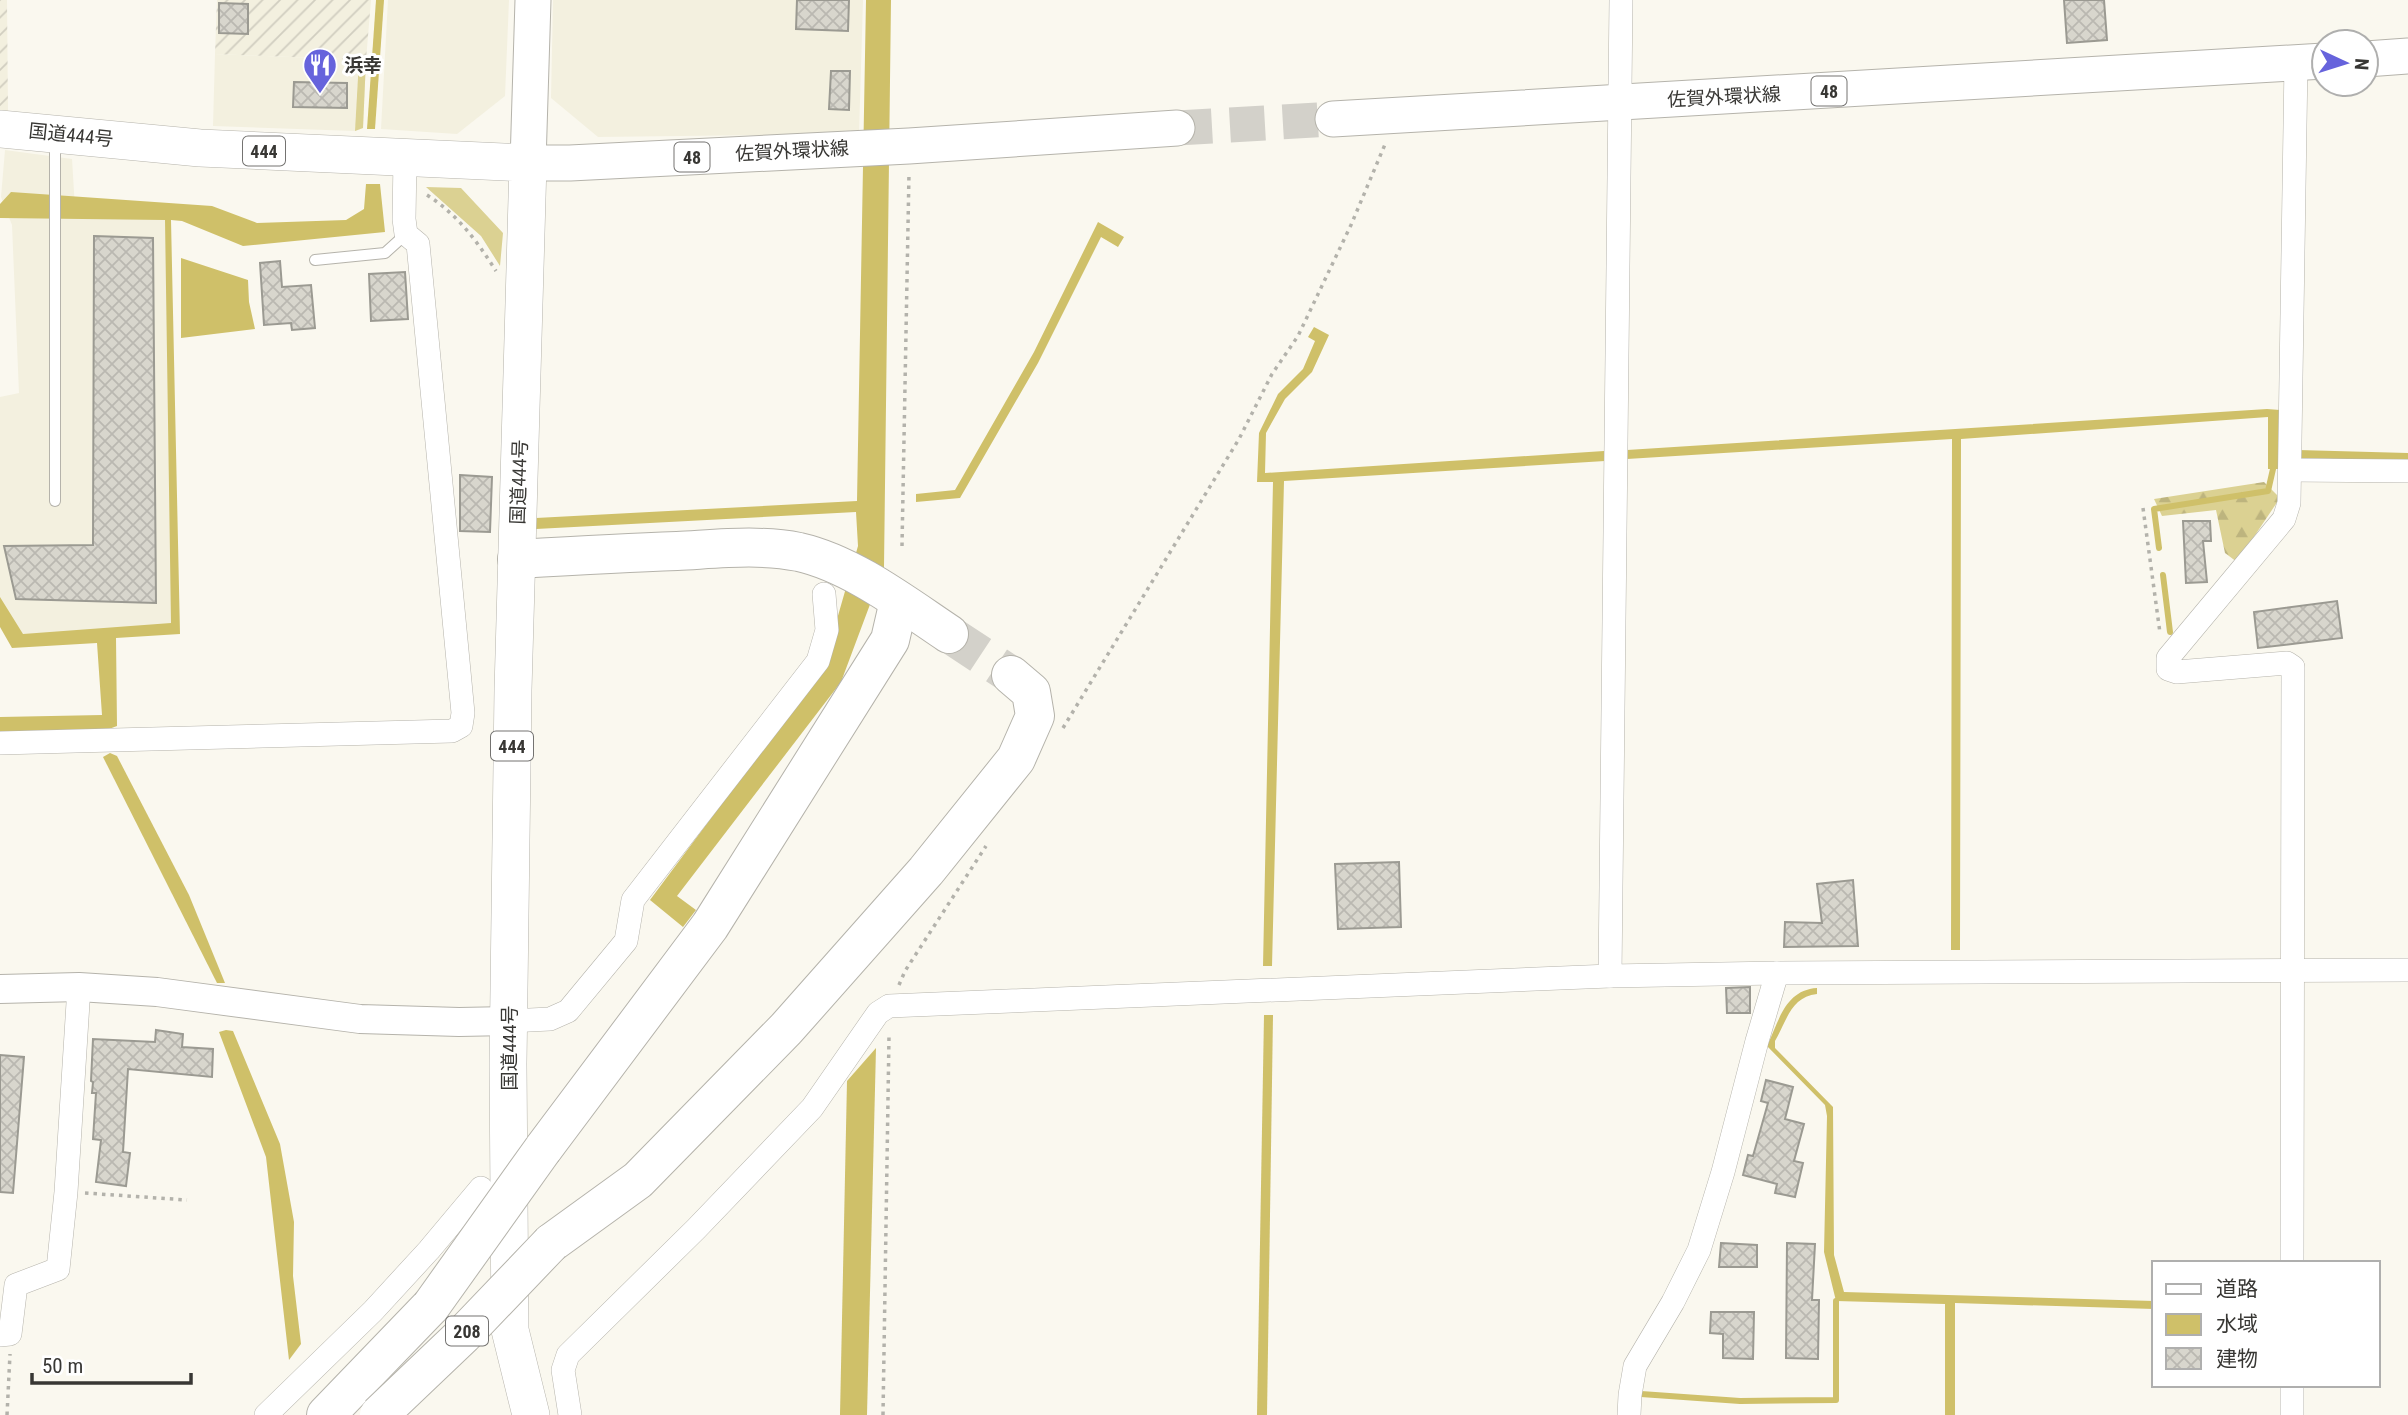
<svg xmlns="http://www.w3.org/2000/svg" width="2408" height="1415" font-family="'Roboto Condensed','Noto Sans JP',sans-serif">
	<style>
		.built { fill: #f3f0df }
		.industrial { fill: url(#industrial-furrows) }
		.green { fill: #dbd192 }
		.forest { fill: url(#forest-firs) }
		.water { fill: #cfc069 }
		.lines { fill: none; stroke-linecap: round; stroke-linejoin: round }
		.stream { stroke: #cfc069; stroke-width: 6 }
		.building { fill: url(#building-cross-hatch); stroke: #9b9a92; stroke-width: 2 }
		.primary-tunnel { stroke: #d3d1ca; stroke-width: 35; stroke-dasharray: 35 18; stroke-linecap: butt }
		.motorway-tunnel { stroke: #d3d1ca; stroke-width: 38; stroke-dasharray: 38 19; stroke-linecap: butt }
		.service-casing { stroke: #b5b3ab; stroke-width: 12 }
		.minor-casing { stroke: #b5b3ab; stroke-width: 24 }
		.tertiary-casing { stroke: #b5b3ab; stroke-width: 30 }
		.primary-casing { stroke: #b5b3ab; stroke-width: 37 }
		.trunk-casing { stroke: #b5b3ab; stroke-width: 38 }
		.motorway-casing { stroke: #b5b3ab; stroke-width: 40 }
		.path { stroke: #b3b2ab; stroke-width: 3.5; stroke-dasharray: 3.5 5; stroke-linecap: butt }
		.service { stroke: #fff; stroke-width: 10 }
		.minor { stroke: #fff; stroke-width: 23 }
		.tertiary { stroke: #fff; stroke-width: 28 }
		.primary { stroke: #fff; stroke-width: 35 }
		.trunk { stroke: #fff; stroke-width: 37 }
		.motorway { stroke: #fff; stroke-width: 38 }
		.motorway-bridge-casing { stroke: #b5b3ab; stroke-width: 40; stroke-linecap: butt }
		.motorway-bridge { stroke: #fff; stroke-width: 38 }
		.labels { text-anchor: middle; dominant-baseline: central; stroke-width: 6; stroke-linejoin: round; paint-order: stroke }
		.shield { fill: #fff; stroke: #747371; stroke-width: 2 }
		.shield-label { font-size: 18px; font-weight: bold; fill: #383734 }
		.poi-label { font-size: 19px; font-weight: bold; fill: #383734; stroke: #fff; text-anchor: start }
		.street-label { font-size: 19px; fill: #383734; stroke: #fff }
	</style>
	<defs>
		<pattern id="industrial-furrows" width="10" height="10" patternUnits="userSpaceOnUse" patternTransform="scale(1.75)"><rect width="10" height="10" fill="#f3f0df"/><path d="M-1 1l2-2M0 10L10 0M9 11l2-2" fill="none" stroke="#d1cec0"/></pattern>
		<pattern id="forest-firs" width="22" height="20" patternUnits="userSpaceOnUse" patternTransform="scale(1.75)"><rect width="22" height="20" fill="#dbd192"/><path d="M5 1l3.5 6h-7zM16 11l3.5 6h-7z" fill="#bdb47e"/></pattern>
		<pattern id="building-cross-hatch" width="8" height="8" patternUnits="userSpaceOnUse" patternTransform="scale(1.75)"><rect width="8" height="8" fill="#d8d6cd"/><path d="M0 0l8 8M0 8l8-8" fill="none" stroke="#bab8b1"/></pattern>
	</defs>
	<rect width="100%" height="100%" fill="#faf8ef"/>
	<g class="built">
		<polygon points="388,0 509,0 505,96 457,134 381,129"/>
		<polygon points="553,0 863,0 859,134 598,137 551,98"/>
		<polygon points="215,54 366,60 363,128 355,131 213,126"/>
		<polygon points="5,150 72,159 75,208 168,211 175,629 18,641 0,612 0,397 19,393 12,225 1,197"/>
	</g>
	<g class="industrial">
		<polygon points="0,0 7,0 8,113 0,112"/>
		<polygon points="217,0 371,0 366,60 215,54"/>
	</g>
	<g class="green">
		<polygon points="359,60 366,60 363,128 355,131"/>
		<polygon points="426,187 461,188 503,233 500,266 481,236"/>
	</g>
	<polygon class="forest" points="2264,482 2280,498 2237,562 2225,553 2216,510 2162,516 2154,499"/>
	<g class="water">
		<polygon points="376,0 384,0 375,129 367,129"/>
		<polygon points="866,0 891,0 884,567 841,682 677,896 696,910 683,927 650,900 823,668 858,546 856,512 536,529 536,518 857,501"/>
		<polygon points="366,184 380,184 385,232 243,246 182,221 171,220 180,634 116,638 117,726 109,729 0,732 0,717 102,715 97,643 12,648 0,627 0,597 23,634 171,623 165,220 0,218 0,204 11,192 212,206 257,223 346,220 364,209"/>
		<polygon points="1098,222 1124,237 1118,247 1101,237 1038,363 960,498 916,502 916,494 955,490 1034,352"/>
		<polygon points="181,258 248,280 249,302 255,329 181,338"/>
		<polygon points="1314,327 1329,335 1312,372 1285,399 1266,433 1265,473 1604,451 1605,461 1284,481 1272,966 1263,966 1273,482 1257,482 1259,433 1278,394 1303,369 1315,341 1308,337"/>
		<polygon points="2267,409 2280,410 2278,469 2268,469 2268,417 1961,439 1960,950 1951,950 1952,439 1627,459 1627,450"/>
		<polygon points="2298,450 2408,453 2408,461 2297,458"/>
		<polygon points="110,753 117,756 189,895 225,983 217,983 103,757"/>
		<path d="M1817,988V994C1791,997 1787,1020 1775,1041V1048L1833,1107L1834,1255L1844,1292L2154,1301V1309L1955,1303V1415H1945V1304L1836,1301L1824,1252L1827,1116L1825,1105L1767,1046C1779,1021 1785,990 1817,988Z"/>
		<polygon points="1264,1015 1273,1015 1267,1415 1257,1415"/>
		<polygon points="226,1030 233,1031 280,1144 294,1222 293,1276 301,1344 289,1360 266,1157 219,1032"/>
		<polygon points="876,1048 867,1415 840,1415 847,1081"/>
	</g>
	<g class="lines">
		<g class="stream">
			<polyline points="2159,548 2154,509 2268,491 2273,469"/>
			<polyline points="2163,575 2170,632"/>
			<polyline points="1641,1394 1740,1401 1836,1400 1836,1301"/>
		</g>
	</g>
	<g class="building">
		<polygon points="797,0 849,0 848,31 796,29"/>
		<polygon points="2064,0 2104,0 2107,40 2067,43"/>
		<polygon points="219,3 248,4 248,34 219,33"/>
		<polygon points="831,71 850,71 849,110 829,109"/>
		<polygon points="294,82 347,83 347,108 293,107"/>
		<polygon points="94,236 153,238 156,603 16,599 4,546 93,545"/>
		<polygon points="280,261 282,287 311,285 315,328 292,330 291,323 264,325 260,263"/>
		<polygon points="405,272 408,319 371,321 369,274"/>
		<polygon points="460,475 492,477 490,532 460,531"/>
		<polygon points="2183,521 2210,521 2211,541 2203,541 2207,582 2186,583"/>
		<polygon points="2337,601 2342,638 2258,648 2254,612"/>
		<polygon points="1399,862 1401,927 1338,929 1335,864"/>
		<polygon points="1853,880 1858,946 1784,947 1785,922 1822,923 1817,884"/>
		<polygon points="1750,987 1750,1013 1727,1013 1726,988"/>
		<polygon points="156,1030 183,1034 182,1047 213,1049 212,1077 128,1069 123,1152 130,1153 126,1186 96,1182 101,1140 93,1139 96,1093 92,1093 93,1082 91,1081 93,1039 155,1042"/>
		<polygon points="0,1055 24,1057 13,1193 0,1192"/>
		<polygon points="1766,1080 1793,1087 1785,1119 1804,1124 1794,1161 1803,1163 1795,1197 1775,1193 1777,1184 1743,1175 1748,1155 1753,1156 1768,1103 1761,1101"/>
		<polygon points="1721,1243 1757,1245 1757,1267 1719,1267"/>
		<polygon points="1787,1243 1815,1244 1812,1300 1819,1300 1818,1359 1786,1358"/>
		<polygon points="1711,1312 1754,1312 1753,1359 1723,1358 1723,1334 1710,1333"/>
	</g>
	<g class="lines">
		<polyline class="primary-tunnel" points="1177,128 1333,119"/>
		<polyline class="motorway-tunnel" points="949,634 1011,675"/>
		<g class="service-casing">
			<g id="service">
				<polyline points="55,140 55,501"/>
				<polyline points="315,260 385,253 406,234"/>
			</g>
		</g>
		<g class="minor-casing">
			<g id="minor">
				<polyline points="2290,470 2408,471"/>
				<polyline points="0,743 452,731 461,726 463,713 418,244 406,234 404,219 405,159"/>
				<polyline points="1610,976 1621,0"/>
				<polyline points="509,1021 550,1019 568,1011 626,941 633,900 818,661 827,630 824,594"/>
				<polyline points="2292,1263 2293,667 2287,663 2177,672 2168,669 2168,658 2284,519 2289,503 2296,63"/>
				<polyline points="0,1335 10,1334 16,1285 58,1269 66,1192 79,987"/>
				<polyline points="266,1415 373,1311 429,1250 481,1188"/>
				<polyline points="570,1415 563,1370 568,1355 696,1229 812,1108 878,1013 889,1006 1610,976 1777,973 2408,970"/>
				<polyline points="1629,1415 1630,1395 1635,1366 1673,1302 1699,1250 1723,1172 1757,1041 1777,973"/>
				<polyline points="2292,1415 2292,1385"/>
			</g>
		</g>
		<g class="tertiary-casing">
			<polyline id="tertiary" points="0,989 79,987 157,992 360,1019 459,1022 509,1021"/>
		</g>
		<g class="primary-casing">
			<g id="primary">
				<polyline points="533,0 528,163 570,163 909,146 1177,128"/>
				<polyline points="2366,59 2408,56"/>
				<polyline points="1333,119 2324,61"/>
			</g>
		</g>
		<g class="trunk-casing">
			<polyline id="trunk" points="0,129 200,148 528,163 513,690 508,1064 510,1330 531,1415"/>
		</g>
		<g class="motorway-casing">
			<g id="motorway">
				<path d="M517,559C570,556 623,553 677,551C717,549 759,544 799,552C852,564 904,604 949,634"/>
				<polyline points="543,1149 710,926 890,640 899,601"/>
				<polyline points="551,1243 638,1180 786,1029 926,871 1016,759 1035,716 1031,692 1011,675"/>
				<polyline points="326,1415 431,1306"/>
			</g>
		</g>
		<g class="path">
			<path d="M427,195C457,214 477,241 496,271"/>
			<polyline points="2143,508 2160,633"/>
			<polyline points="902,546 909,173"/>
			<polyline points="1063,728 1239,439 1272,374 1298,336 1351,225 1386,142"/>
			<polyline points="899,985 905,971 986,846"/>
			<polyline points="85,1193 187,1200"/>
			<polyline points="7,1415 10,1354"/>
			<polyline points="883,1415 889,1036"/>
		</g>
		<use href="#service" class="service"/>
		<use href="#minor" class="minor"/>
		<use href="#tertiary" class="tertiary"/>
		<use href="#primary" class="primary"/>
		<use href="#trunk" class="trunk"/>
		<use href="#motorway" class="motorway"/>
		<g class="motorway-bridge-casing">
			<g id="motorway-bridge">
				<polyline points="431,1306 543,1149"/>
				<polyline points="379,1415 463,1335 551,1243"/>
			</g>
		</g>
		<use href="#motorway-bridge" class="motorway-bridge"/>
	</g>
	<defs>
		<g id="restaurant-pin" transform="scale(1.75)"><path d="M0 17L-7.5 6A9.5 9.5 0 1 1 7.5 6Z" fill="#6663dc" stroke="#fff"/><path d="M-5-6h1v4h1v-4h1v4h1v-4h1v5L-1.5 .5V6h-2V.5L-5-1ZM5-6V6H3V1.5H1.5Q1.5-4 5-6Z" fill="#fff"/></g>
	</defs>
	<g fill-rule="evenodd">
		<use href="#restaurant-pin" x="320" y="65"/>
	</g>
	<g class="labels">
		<g class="shield">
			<rect x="1811.5" y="76.5" width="35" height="29" rx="5"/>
			<rect x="243" y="136.5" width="42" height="29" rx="5"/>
			<rect x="674.5" y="142.5" width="35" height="29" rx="5"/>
			<rect x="491" y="731.5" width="42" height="29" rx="5"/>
			<rect x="446" y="1316.5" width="42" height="29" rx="5"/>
		</g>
		<g class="shield-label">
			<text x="1829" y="91">48</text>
			<text x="264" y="151">444</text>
			<text x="692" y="157">48</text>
			<text x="512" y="746">444</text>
			<text x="467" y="1331">208</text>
		</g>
		<g class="poi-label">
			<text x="344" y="65">浜幸</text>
		</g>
		<g class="street-label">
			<text transform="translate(1724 97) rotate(-3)">佐賀外環状線</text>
			<text transform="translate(71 135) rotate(6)">国道444号</text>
			<text transform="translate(792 151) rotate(-3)">佐賀外環状線</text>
			<text transform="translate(519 482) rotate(-88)">国道444号</text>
			<text transform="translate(509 1048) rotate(-90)">国道444号</text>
		</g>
	</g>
	<rect x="2152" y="1261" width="228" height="126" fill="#ffffff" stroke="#afafae" stroke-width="2"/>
	<rect x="2166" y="1284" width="35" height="10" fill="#ffffff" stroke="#afafae" stroke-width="2"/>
	<text x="2216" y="1296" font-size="21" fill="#383734">道路</text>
	<rect x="2166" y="1314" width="35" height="21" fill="#cfc069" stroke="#afafae" stroke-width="2"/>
	<text x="2216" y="1331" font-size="21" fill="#383734">水域</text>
	<rect x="2166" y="1348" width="35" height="21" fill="url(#building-cross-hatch)" stroke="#afafae" stroke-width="2"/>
	<text x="2216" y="1366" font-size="21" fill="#383734">建物</text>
	<g transform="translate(2345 63) rotate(94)"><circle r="33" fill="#ffffff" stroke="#afafae" stroke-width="2"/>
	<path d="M0-5L12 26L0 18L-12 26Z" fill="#6663dc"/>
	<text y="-10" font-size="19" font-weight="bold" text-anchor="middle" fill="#383734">N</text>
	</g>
	<path d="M32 1373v10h159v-10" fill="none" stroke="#383734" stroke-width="3.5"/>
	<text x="42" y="1373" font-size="21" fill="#383734" stroke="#ffffff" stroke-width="5" paint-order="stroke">50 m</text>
</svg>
